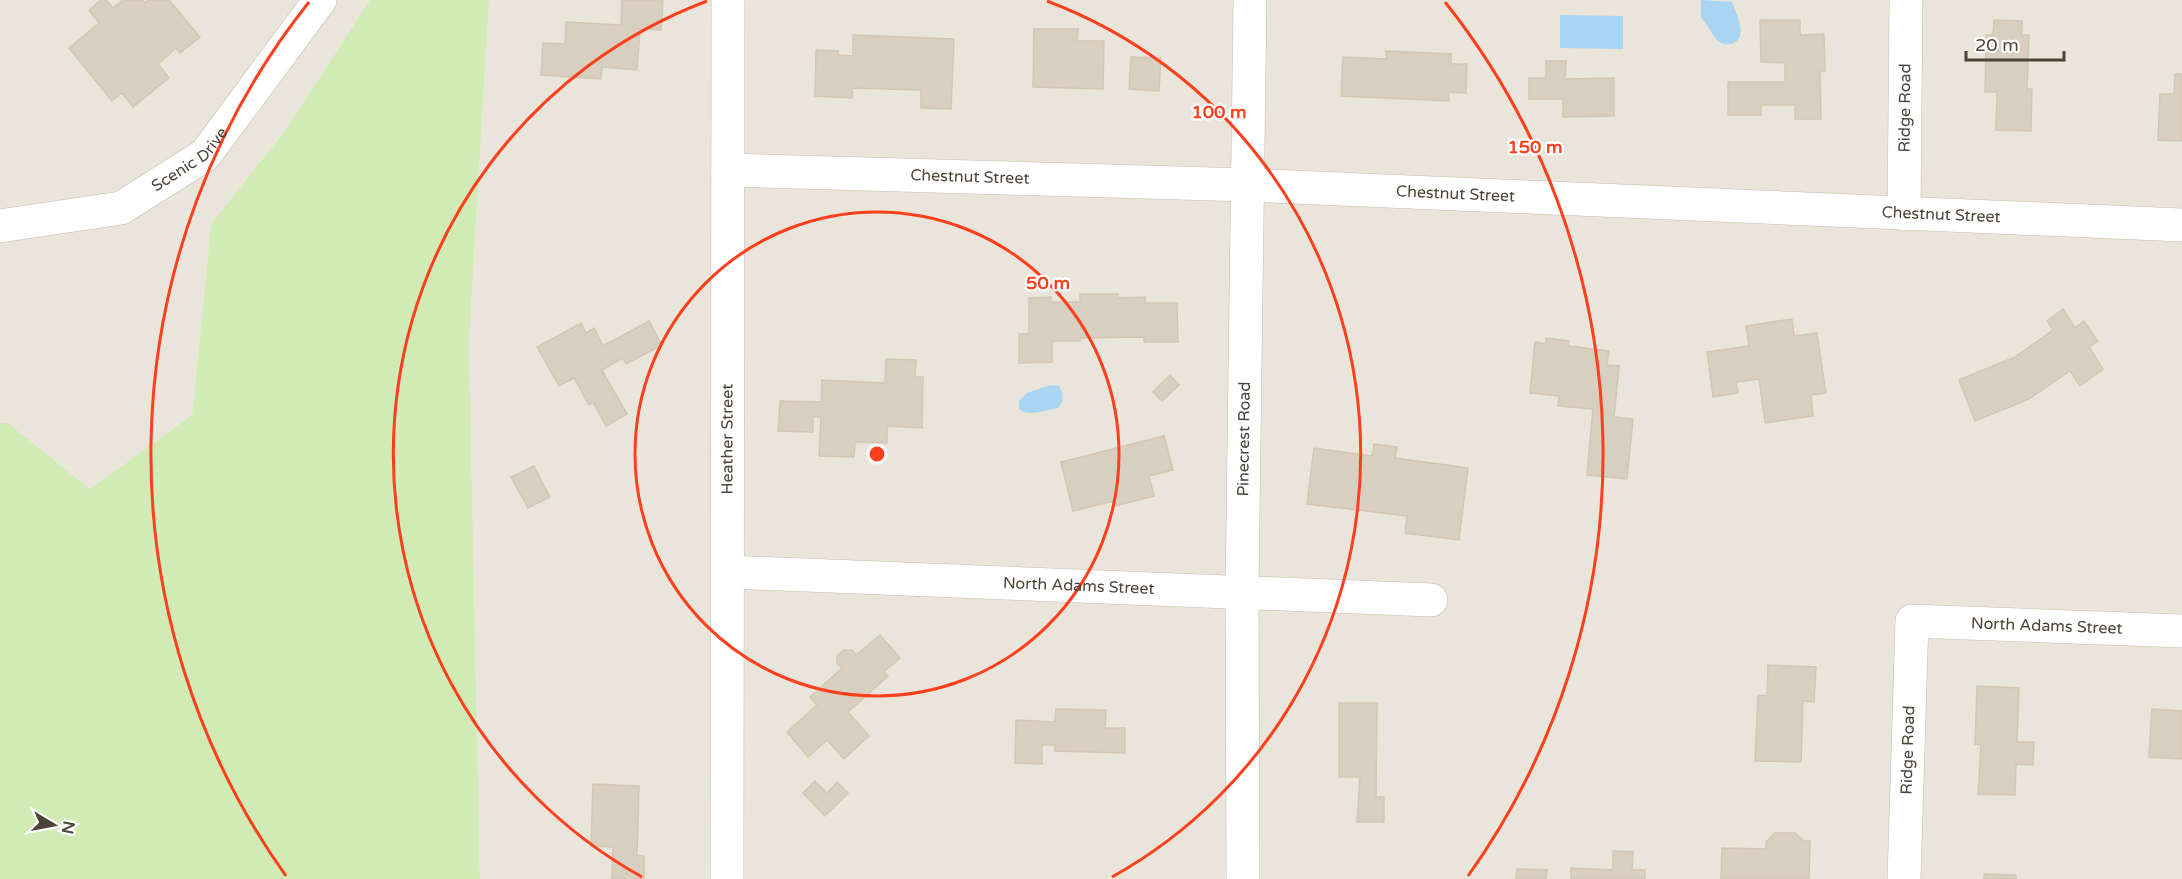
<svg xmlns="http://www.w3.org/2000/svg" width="2182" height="879" font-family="'Varela Round',sans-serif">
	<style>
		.residential { fill: #eae5da }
		.green { fill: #d2eab5 }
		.water { fill: #a9d4f2 }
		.building { fill: #d8cfc1; stroke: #d3c7b4; stroke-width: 1.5 }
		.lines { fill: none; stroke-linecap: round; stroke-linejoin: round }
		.minor-casing { stroke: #c2bbae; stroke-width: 34 }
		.minor { stroke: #fff; stroke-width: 33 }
		.ring { fill: none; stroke: #fc3f1d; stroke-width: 3 }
		.labels { text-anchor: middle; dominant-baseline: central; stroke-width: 4.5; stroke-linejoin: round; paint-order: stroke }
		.street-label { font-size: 16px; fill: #4b4439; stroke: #fff }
		.centre { fill: #fc3f1d; stroke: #fff; stroke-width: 3 }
		.ring-label { font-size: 18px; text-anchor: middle; font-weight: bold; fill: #fc3f1d; stroke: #fff; stroke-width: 4.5; stroke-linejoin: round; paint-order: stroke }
	</style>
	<rect width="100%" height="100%" fill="#f6f3ec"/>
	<g class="residential">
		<polygon points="0,0 370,0 284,132 211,224 192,415 90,489 8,423 0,423"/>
		<polygon points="489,0 2182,0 2182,879 480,879 469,343"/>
	</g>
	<polygon class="green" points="370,0 489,0 469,343 480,879 0,879 0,423 8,423 90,489 192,415 211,224 284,132"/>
	<g class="water">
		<path d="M1701,0L1732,2C1736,14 1750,39 1731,44C1726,45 1722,44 1718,41C1711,34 1709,25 1701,18Z"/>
		<polygon points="1560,15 1623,16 1623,49 1560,48"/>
		<path d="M1050,385L1059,386C1064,395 1064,400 1058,408C1046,410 1029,417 1019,409V401L1027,393Z"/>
	</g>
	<g class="building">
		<polygon points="101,0 106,0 113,8 123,0 143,0 145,3 148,0 169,0 200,37 180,53 176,48 158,64 169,78 133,107 122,93 112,101 69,48 99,23 89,10"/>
		<polygon points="622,0 663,0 661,30 640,29 637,70 602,67 601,79 541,75 543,43 565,44 566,22 621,25"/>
		<polygon points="1760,20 1800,20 1800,35 1824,34 1825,71 1820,71 1821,119 1795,119 1795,105 1761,105 1761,115 1728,115 1728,82 1785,82 1785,63 1761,62"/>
		<polygon points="1994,20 2022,21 2022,35 2029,35 2027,89 2032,89 2031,131 1996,130 1997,92 1985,92 1986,35 1993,35"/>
		<polygon points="1034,29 1078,29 1077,41 1104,41 1103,89 1033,87"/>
		<polygon points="853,35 954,39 951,109 921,108 921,90 853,88 852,98 815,96 816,50 838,51 838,55 853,56"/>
		<polygon points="1386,51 1451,54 1451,64 1467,64 1466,93 1449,92 1449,101 1341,96 1343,57 1386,59"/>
		<polygon points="1131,57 1161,58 1159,91 1129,89"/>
		<polygon points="1546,61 1566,61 1565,79 1614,78 1614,116 1563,117 1563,99 1529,99 1529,78 1546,78"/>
		<polygon points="2175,74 2182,74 2182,141 2158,140 2160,94 2174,94"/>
		<polygon points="1080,294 1118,294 1118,298 1145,297 1145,303 1177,303 1178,342 1144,342 1144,337 1080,338 1080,341 1052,341 1052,362 1019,363 1019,334 1029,334 1029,298 1051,297 1051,302 1080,302"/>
		<polygon points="2063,309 2075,328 2084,321 2098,341 2089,347 2103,369 2080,386 2070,371 2029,399 1975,421 1959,380 2015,357 2053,330 2047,321"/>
		<polygon points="1792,319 1794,336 1817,333 1826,393 1811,395 1813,416 1765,423 1759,379 1736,382 1738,393 1713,397 1707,352 1749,346 1746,326"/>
		<polygon points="649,321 662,345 626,364 623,358 602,370 627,414 606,426 593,402 589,405 574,378 559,386 537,347 581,323 586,333 594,328 603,346"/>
		<polygon points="1546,338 1569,341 1568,346 1609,351 1607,365 1619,366 1614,417 1633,419 1627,479 1587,475 1593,409 1558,406 1559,396 1530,393 1535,342 1546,344"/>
		<polygon points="886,359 916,360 915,377 923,377 922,428 887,426 887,443 855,442 854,457 819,456 821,417 813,417 813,432 778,431 780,401 821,402 822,380 885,383"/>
		<polygon points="1170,375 1179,385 1162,401 1153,392"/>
		<polygon points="1164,436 1173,470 1149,476 1154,496 1115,506 1114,501 1073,511 1061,462"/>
		<polygon points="1374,444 1397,447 1395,458 1468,468 1459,540 1405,533 1407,516 1307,504 1314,448 1372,456"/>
		<polygon points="534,466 550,497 528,508 511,477"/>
		<polygon points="880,635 900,658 884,672 888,676 848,712 869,736 844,759 827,740 808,757 787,732 817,705 810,697 842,668 837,664 837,656 844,650 852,650 856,655"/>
		<polygon points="1768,665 1816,667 1814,702 1803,701 1801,762 1755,761 1758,695 1767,696"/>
		<polygon points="1977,686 2019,688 2017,742 2034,742 2033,765 2016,764 2015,795 1978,794 1981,745 1975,744"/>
		<polygon points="1339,703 1377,703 1376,797 1384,797 1384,822 1357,822 1360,777 1339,777"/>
		<polygon points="1056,709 1106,710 1105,728 1125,728 1125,753 1055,751 1055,745 1042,745 1042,764 1015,763 1016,720 1055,722"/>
		<polygon points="2152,709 2182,711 2182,759 2149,757"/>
		<polygon points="815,781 827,793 837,782 848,793 825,816 803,793"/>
		<polygon points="593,784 639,786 637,856 644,856 644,879 612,879 613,847 591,846"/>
		<polygon points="1775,833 1795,833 1804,841 1810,841 1809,879 1721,879 1722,848 1766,849 1766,842"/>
		<polygon points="1613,851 1633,852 1632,870 1645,870 1645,879 1571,879 1571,868 1613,870"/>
		<polygon points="1517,869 1547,870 1546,879 1516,879"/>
		<polygon points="1984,874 2016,875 2016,879 1984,879"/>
	</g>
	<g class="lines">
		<g class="minor-casing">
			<g id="minor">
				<path id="s1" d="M728,170L1247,185L2182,225"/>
				<path id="s2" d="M1904,214L1906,0"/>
				<path id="s3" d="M0,226L121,208L205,155L320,0"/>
				<path id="s4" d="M728,572L1431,600"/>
				<path id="s5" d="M727,879L728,0"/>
				<path id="s6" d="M1243,879L1242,591L1250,0"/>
				<path id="s7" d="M1904,879L1912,621L2182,631"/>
			</g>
		</g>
		<use href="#minor" class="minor"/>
	</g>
	<g class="ring">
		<circle cx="877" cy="454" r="242"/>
		<path d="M642 877A484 484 0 0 1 707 1M1047 1A484 484 0 0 1 1112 877"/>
		<path d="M286 876A726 726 0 0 1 309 2M1445 2A726 726 0 0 1 1468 876"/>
	</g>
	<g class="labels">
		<g class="street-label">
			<text stroke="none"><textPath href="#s2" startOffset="106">Ridge Road</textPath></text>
			<text stroke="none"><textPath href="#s3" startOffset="207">Scenic Drive</textPath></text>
			<text stroke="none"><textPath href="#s1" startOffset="242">Chestnut Street</textPath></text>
			<text stroke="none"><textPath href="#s1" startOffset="728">Chestnut Street</textPath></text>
			<text stroke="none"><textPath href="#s1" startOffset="1214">Chestnut Street</textPath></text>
			<text stroke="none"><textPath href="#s6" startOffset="440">Pinecrest Road</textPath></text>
			<text stroke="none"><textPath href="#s5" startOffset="440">Heather Street</textPath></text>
			<text stroke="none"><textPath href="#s4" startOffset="351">North Adams Street</textPath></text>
			<text stroke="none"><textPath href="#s7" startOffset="393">North Adams Street</textPath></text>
			<text stroke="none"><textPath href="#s7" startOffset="129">Ridge Road</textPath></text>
		</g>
	</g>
	<circle cx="877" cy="454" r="9" class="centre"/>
	<g class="ring-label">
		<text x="1219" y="118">100 m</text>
		<text x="1535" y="153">150 m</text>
		<text x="1048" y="289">50 m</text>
	</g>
	<g transform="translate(54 825) rotate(100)" stroke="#ffffff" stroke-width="4.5" paint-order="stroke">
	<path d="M0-4.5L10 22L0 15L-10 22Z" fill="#4b4439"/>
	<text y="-9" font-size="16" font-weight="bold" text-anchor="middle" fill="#4b4439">N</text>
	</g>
	<path d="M1966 51v9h98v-9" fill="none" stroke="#4b4439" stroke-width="3"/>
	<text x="1975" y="51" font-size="18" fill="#4b4439" stroke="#ffffff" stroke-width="4.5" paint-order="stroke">20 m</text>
</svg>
